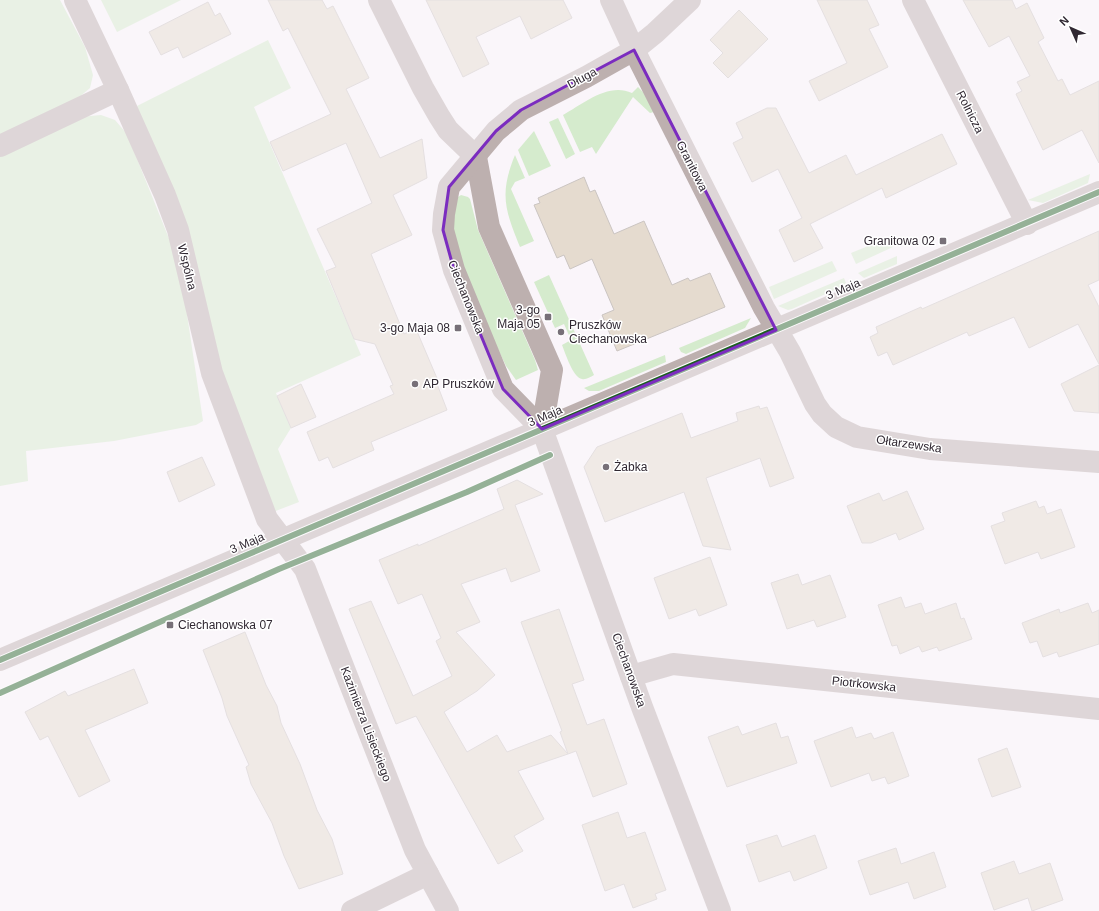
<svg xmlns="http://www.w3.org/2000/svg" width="1099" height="911" font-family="Arial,sans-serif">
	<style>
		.green { fill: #d5ebcd }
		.building { fill: #e5dbcf; stroke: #cbc5c2 }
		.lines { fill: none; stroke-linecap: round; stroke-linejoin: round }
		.minor { stroke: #bdb0af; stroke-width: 22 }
		.tertiary { stroke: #bdb0af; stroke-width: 22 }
		.cycleway-casing { stroke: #fff; stroke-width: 8 }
		.cycleway { stroke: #1b5e20; stroke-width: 6 }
		.marked { fill: none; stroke: #7b2cbf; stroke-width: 3; stroke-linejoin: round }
		.poi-dot { fill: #777078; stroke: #fff; stroke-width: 1.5 }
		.labels { text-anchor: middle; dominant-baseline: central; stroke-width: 3; stroke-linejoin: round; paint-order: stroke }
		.street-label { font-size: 12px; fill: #302832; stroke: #fff }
		.poi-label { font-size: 12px; fill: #302832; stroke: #fff; text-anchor: start }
	</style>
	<rect width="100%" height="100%" fill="#faf5fa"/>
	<g class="green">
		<polygon points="0,0 60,0 85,47 93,75 90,88 77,99 0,139"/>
		<polygon points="101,0 181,0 117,32"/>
		<polygon points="268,40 291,88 254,107 361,355 276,393 291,428 278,449 299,502 273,512 219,364 137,106"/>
		<path d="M638,87L643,92L654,112L650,113L633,97L596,154L592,147L580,152L563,115C583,104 608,82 632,93Z"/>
		<polygon points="101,115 115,120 127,134 170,241 185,301 203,421 196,425 114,441 26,451 28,481 0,486 0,156 80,117"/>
		<polygon points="558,118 575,154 566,159 549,122"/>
		<polygon points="534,131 551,166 529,176 518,150"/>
		<path d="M515,155L525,178L515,182L511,189L534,241L520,247C505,210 499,194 515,155Z"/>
		<polygon points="1090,174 1088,183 1043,203 1028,200"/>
		<path d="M461,195L468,197L470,199L478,230L535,360L538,370L516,380L506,366C488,326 459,274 454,231C453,219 455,208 458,197Z"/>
		<polygon points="888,238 893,247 856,264 851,253"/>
		<polygon points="897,256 897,264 864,278 858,273"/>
		<polygon points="832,261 837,271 774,299 769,287"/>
		<path d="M549,275L594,375C590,377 586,380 582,379C573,378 565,352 562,345L571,340L564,324L555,328L534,282Z"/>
		<polygon points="844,278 846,283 839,288 792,309 788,310 778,306"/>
		<polygon points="751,318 745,328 686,354 681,352 679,348"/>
		<polygon points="665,355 666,362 599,391 589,391 584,388"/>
	</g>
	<g class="building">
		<polygon points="268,0 322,0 327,9 333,6 369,78 346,89 380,158 422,139 427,178 393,195 412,235 371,254 404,334 416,329 439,383 437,384 447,410 371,442 374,450 333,468 328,457 319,461 307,432 394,394 390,386 393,385 375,344 354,339 326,271 336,267 317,229 372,203 346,143 283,171 270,142 331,114 288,28 283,31"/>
		<polygon points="426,0 563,0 572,18 531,39 520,16 476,37 489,64 463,77"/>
		<polygon points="817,0 867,0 879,25 869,29 888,67 819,101 809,81 847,63"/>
		<polygon points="963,0 1012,0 1016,9 1027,3 1044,38 1038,42 1058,81 1062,79 1070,95 1099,81 1099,163 1082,130 1043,150 1016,94 1022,91 1017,82 1030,76 1009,36 989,47"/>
		<polygon points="208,2 215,16 220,13 231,34 183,58 178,47 161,55 149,32"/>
		<polygon points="739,10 768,39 728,78 713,63 723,53 710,40"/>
		<polygon points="767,108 776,108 809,173 846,155 856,175 942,134 957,164 886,198 882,188 810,224 823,248 794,262 779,230 802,218 778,169 752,182 733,143 743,138 736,123"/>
		<polygon points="584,177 590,192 595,190 614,234 644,221 672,285 688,278 690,281 710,273 725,307 617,351 602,315 614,310 592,259 570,269 564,255 557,258 534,205 540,203 538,198"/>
		<polygon points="1099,231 1099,280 1088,285 1099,307 1099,364 1078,324 1029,348 1014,317 969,336 967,332 893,365 887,352 878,356 870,337 878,333 876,327 921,307 922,309"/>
		<polygon points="1099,365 1099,413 1074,411 1061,384"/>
		<polygon points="301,384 316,417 291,428 277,396"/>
		<polygon points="759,406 760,409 767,407 794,478 770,487 760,458 706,478 731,550 703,546 684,492 605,522 584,467 597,447 682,413 691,438 738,421 736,413"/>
		<polygon points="202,457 215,485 179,502 167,472"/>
		<polygon points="517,480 543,494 515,505 540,571 511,582 506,568 461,584 480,622 456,632 495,675 477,691 444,712 467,752 497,735 507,752 551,735 568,754 518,771 544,819 514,836 523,851 498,864 416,716 396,724 349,609 371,601 413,696 452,676 436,641 441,638 422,594 398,604 379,560 418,544 418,546 504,509 497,489"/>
		<polygon points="907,491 924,529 899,540 896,533 871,543 862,543 847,506 879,493 883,501"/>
		<polygon points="1036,501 1039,508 1044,506 1047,514 1061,509 1075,547 1041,559 1038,552 1005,564 991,526 1005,521 1002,513"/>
		<polygon points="710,557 727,605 699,616 696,609 669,619 654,578"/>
		<polygon points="798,574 802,585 830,575 846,617 817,627 814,620 787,629 771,583"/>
		<polygon points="901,597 905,608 921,603 925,614 956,603 961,619 964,618 972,639 939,651 937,647 922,652 919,646 900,654 897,645 892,646 878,605"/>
		<polygon points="1088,603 1092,613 1099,610 1099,644 1059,657 1057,652 1043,657 1037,641 1030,643 1022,623 1059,609 1060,613"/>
		<polygon points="559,609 584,680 572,684 587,725 604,719 627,784 593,797 576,751 568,754 560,732 562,731 521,622"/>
		<polygon points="245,632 266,685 277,706 281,723 300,764 317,810 332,839 343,874 299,889 284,856 272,823 251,784 246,767 249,765 227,716 222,698 203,650"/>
		<polygon points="134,669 148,703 85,730 110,781 79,797 48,736 40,740 25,712 65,691 68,696"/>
		<polygon points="776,723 781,738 788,736 797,763 727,787 708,737 738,726 742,735"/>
		<polygon points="852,727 856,738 871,733 874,739 893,732 909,776 888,784 885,777 872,781 869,773 831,787 814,741"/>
		<polygon points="1007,748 1021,787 992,797 978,759"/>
		<polygon points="618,812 627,838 645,832 666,890 655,894 657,899 633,908 624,884 605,891 582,825"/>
		<polygon points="777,835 782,847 815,835 827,868 794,881 790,871 759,882 746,845"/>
		<polygon points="896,848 901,864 934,852 946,887 914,899 908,882 870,895 858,861"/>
		<polygon points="1014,861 1019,874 1050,863 1063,900 1032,911 1028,898 994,910 981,873"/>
	</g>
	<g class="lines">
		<g class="minor">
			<polyline points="75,0 118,90 165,195 178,230 212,373 267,519 305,569 415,850 448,911"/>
			<polyline points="379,0 423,88 439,116 448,130 476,157"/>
			<polyline points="611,0 634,50 764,308 790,352 815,404 822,414 836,427 857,437 930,449 1099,462"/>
			<polyline points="913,0 1027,224"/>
			<polyline points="0,146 118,90"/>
			<polyline points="542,429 642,707 720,911"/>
			<polyline points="631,676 673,664 1099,709"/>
			<polyline points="352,911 428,874"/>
		</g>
		<g class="tertiary">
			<polyline points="476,157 489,227 552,370 542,429"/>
			<polyline points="542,429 503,389 454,270 443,230 444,214 449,187 496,131 508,121 521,110 586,77 634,50 655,33 690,0"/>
			<polyline points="0,660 1099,192"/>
		</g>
		<g class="cycleway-casing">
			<g id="cycleway">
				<polyline points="0,660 1099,192"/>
				<polyline points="0,693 279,569 467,492 550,455"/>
			</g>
		</g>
		<use href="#cycleway" class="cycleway"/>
	</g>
	<path d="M0 0H1099V911H0ZM634,50L776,330L542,429L503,389L454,270L443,230L449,187L496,131L521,110Z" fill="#faf5fa" fill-opacity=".55" fill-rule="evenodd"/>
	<path class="marked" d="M634,50L776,330L542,429L503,389L454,270L443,230L449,187L496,131L521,110Z"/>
	<g class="poi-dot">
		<rect x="939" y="237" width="8" height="8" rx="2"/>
		<rect x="544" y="313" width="8" height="8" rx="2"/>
		<rect x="454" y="324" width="8" height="8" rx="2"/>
		<circle cx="561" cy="332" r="4"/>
		<circle cx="415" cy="384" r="4"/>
		<circle cx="606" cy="467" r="4"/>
		<rect x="166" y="621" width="8" height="8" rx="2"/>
	</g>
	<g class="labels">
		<g class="street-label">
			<text transform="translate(582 78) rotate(-28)">Długa</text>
			<text transform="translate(970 112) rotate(63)">Rolnicza</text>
			<text transform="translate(692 166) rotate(63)">Granitowa</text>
			<text transform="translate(187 267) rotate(76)">Wspólna</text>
			<text transform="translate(843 289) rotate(-23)">3 Maja</text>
			<text transform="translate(466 297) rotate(68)">Ciechanowska</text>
			<text transform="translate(545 416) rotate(-23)">3 Maja</text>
			<text transform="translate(909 444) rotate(8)">Ołtarzewska</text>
			<text transform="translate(247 543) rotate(-23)">3 Maja</text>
			<text transform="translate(629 670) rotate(70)">Ciechanowska</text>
			<text transform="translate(864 684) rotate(6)">Piotrkowska</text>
			<text transform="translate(366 724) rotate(69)">Kazimierza Lisieckiego</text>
		</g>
		<g class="poi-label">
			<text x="935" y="241" text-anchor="end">Granitowa 02</text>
			<text x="540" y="310" text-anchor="end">3-go<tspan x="540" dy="14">Maja 05</tspan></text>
			<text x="569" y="325">Pruszków<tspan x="569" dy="14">Ciechanowska</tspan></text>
			<text x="450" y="328" text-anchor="end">3-go Maja 08</text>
			<text x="423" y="384">AP Pruszków</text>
			<text x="614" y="467">Żabka</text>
			<text x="178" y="625">Ciechanowska 07</text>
		</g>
	</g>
	<g transform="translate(1071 28) rotate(315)" stroke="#ffffff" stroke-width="3" paint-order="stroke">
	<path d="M0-3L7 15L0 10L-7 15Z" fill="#302832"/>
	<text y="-6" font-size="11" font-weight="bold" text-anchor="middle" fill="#302832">N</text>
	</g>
</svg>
